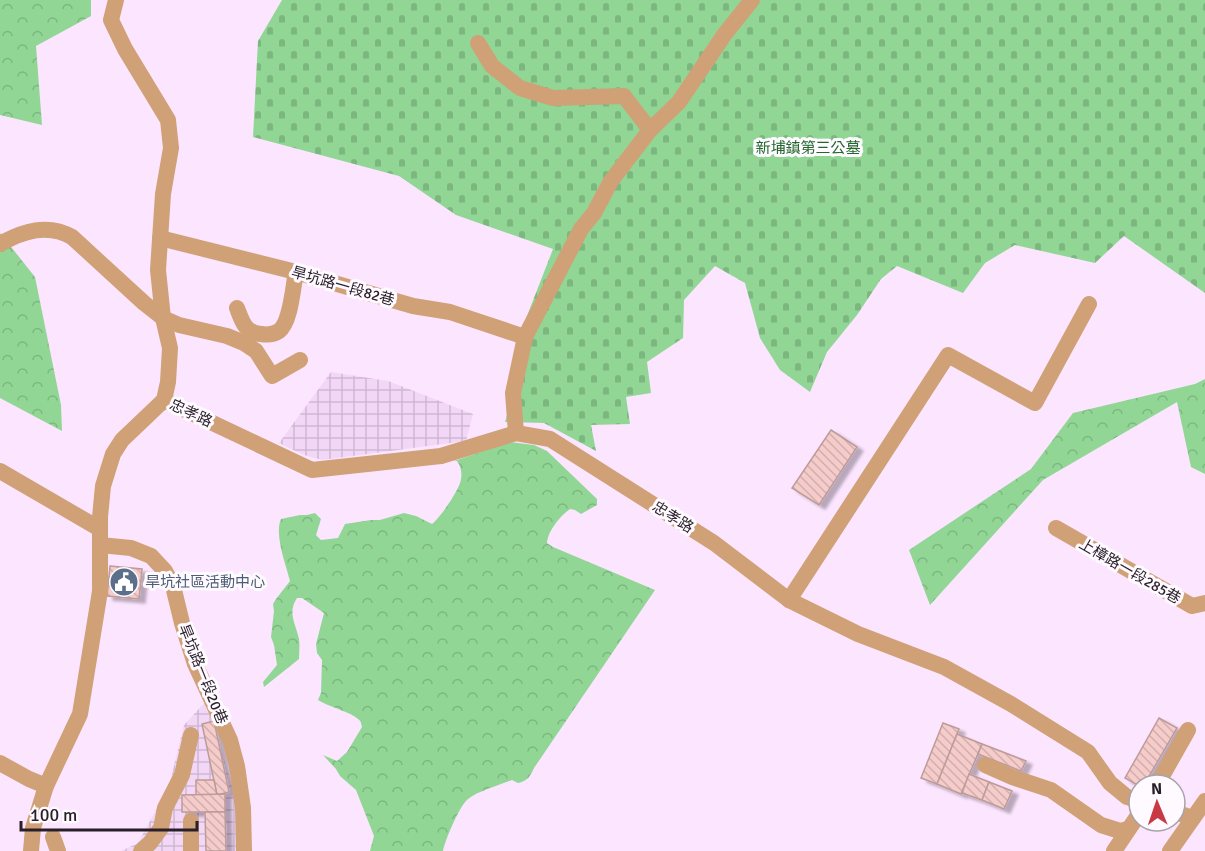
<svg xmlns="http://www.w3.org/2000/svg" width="1205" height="851" font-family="Signika,'Noto Sans TC',sans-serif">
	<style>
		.industrial { fill: url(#industrial-grid) }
		.forest { fill: url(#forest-crowns) }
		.cemetery { fill: url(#cemetery-stones) }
		.building { fill: url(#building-back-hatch); stroke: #bd9b99; stroke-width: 1.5; filter: url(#shadow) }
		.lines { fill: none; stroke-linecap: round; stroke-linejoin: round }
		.minor { stroke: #d0a176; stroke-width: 16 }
		.labels { text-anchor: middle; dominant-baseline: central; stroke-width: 6; stroke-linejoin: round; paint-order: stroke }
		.park-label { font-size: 15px; fill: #21682b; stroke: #fefaff }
		.street-label { font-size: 15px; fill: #281f29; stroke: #fefaff }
		.service-label { font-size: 15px; fill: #4e5e75; stroke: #fefaff; text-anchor: start }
	</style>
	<defs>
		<pattern id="industrial-grid" width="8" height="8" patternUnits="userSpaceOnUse" patternTransform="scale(1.5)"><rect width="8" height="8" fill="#f2d7f6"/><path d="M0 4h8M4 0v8" fill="none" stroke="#d0b8d3"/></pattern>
		<pattern id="forest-crowns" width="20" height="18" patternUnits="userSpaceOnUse" patternTransform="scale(1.5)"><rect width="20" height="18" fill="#91d695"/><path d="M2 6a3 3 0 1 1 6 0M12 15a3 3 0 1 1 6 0" fill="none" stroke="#7db780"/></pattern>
		<pattern id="cemetery-stones" width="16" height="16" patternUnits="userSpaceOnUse" patternTransform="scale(1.5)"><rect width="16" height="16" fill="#91d695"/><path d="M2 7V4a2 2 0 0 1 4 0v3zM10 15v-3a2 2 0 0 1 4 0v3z" fill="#7db780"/></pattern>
		<pattern id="building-back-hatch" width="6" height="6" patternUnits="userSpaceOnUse" patternTransform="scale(1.5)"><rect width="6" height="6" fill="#f5ccca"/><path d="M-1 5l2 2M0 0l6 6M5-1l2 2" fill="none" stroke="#d2afae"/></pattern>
		<filter id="shadow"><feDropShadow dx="6" dy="4" stdDeviation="1.5" flood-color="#0004"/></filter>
	</defs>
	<rect width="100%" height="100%" fill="#fce5ff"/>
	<g class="industrial">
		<polygon points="331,372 388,381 473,414 466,441 322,460 304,455 279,443"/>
		<polygon points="206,701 236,799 238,851 121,851 138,843 169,786 184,725"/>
	</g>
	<g class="forest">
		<polygon points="0,0 91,0 91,16 36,46 42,125 0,115"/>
		<polygon points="0,233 35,277 61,405 62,431 0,398"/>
		<polygon points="1205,379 1205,474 1191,467 1177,402 1043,480 930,605 909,550 1031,469 1073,413 1195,384"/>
		<path d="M510,442L534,445L547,451L597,499V505L581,514L575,510L570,509C560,516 548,531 547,543L553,547L655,590L534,768C530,777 527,781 518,783L512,780C500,785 478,791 468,799C460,805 445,840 443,851H370L374,836L356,790L340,776L336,769L323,755L337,761L347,752L362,727C361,723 361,721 358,719C351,712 329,707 318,700L321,693L322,660L317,653L316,644L324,613L302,598H297C287,613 296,624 299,639C300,646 299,652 299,659L264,687L263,682L277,665L274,645L271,637L274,611L273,604L276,599L290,581C286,565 274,534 281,519L300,515H307L315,513L321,519L316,535L321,540L338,538L345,524L371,520H380L404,513L416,516L432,524C440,518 460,489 461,479C462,472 461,467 457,461H454Z"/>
	</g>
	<polygon class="cemetery" points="282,0 1205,0 1205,293 1124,236 1095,263 1015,245 985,263 963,293 897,266 881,279 857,315 827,352 810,392 780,370 760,338 745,283 715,266 684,300 683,338 647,362 651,393 626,397 630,424 591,425 596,451 544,423 505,422 511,401 520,334 553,249 456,215 399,176 253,137 258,41"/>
	<g class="building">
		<polygon points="831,430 857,447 819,505 792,488"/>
		<polygon points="110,566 142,569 139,599 107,596"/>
		<polygon points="1159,718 1177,728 1144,785 1139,786 1125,778"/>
		<polygon points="214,721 229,792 217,795 202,724"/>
		<polygon points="943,723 959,729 937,784 921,778"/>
		<polygon points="957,734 982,744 961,794 937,784"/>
		<polygon points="982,744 1026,761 1021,771 978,754"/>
		<polygon points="969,774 989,782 982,800 962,793"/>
		<polygon points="196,780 214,780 217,795 196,795"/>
		<polygon points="989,782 1012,791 1004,809 982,800"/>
		<polygon points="225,794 225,812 182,812 182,795"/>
		<polygon points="205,812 225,812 226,851 206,851"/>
	</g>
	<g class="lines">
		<g class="minor">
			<polyline points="478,43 492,66 520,88 553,98 624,96 650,130"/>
			<polyline points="160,238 296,272 413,306 450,312 525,337"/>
			<path d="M0,244C23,231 48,223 72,237L144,303L163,318L179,325L227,336L244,343L256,351L272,376L300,360"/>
			<path d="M237,308C242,321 245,333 261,334C267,335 273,335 279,331C291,322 293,286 296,272"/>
			<polyline points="164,400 312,470 441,456 516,433 550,439 714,543 789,600 858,634 944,667 1011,704 1088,752 1110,783 1127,797 1139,801"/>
			<polyline points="516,433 513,393 525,337 581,229 594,213 611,181 650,130 679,102 724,35 752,0"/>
			<polyline points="0,471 100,529"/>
			<polyline points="1056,528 1192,606 1205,603"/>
			<polyline points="100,545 131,548 151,556 165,571 173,586 182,623 195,664 230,740 237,766 243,808 244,851"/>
			<polyline points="789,600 948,355 1035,403 1089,304"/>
			<polyline points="0,763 29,779 46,786"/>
			<polyline points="985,765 1012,777 1051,790 1101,825 1120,831 1128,829"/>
			<polyline points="1157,785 1188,730"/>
			<polyline points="1175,812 1193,818"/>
			<polyline points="53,837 58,851"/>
			<polyline points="31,851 33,828 46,786 80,714 100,591 100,517 103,486 113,454 122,440 164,400 168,382 170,348 163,318 158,270 163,194 171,148 168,120 125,49 111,20 116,0"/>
			<polyline points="141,851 150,843 161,828 165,808 182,775 191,735"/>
			<polyline points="191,851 191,821"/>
			<polyline points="1114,851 1139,814"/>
			<polyline points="1170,851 1205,801"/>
		</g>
	</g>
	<defs>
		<g id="civic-disc" transform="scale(1.5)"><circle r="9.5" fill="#5c6f8a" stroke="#fefaff"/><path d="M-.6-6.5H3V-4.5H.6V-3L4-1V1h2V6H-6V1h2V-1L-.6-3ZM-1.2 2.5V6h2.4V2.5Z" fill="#fff"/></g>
	</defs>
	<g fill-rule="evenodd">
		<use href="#civic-disc" x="124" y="582"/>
	</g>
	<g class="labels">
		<g class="park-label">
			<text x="808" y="148">新埔鎮第三公墓</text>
		</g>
		<g class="street-label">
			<text transform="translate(343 286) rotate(16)">旱坑路一段82巷</text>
			<text transform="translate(191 413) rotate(25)">忠孝路</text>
			<text transform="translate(673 517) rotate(32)">忠孝路</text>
			<text transform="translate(1130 571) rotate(30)">上樟路一段285巷</text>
			<text transform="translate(203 674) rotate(68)">旱坑路一段20巷</text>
		</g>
		<g class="service-label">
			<text x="145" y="582">旱坑社區活動中心</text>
		</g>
	</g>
	<g transform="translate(1157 803) rotate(358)"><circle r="28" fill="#fefaff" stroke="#a8a2a9" stroke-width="1.5"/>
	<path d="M0-4.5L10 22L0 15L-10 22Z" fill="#c93944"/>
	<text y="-9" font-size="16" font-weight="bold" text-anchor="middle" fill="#281f29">N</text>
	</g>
	<path d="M21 821v9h176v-9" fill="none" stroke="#281f29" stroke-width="3"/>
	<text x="30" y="821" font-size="18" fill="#281f29" stroke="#fefaff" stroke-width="4.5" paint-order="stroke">100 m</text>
</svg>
